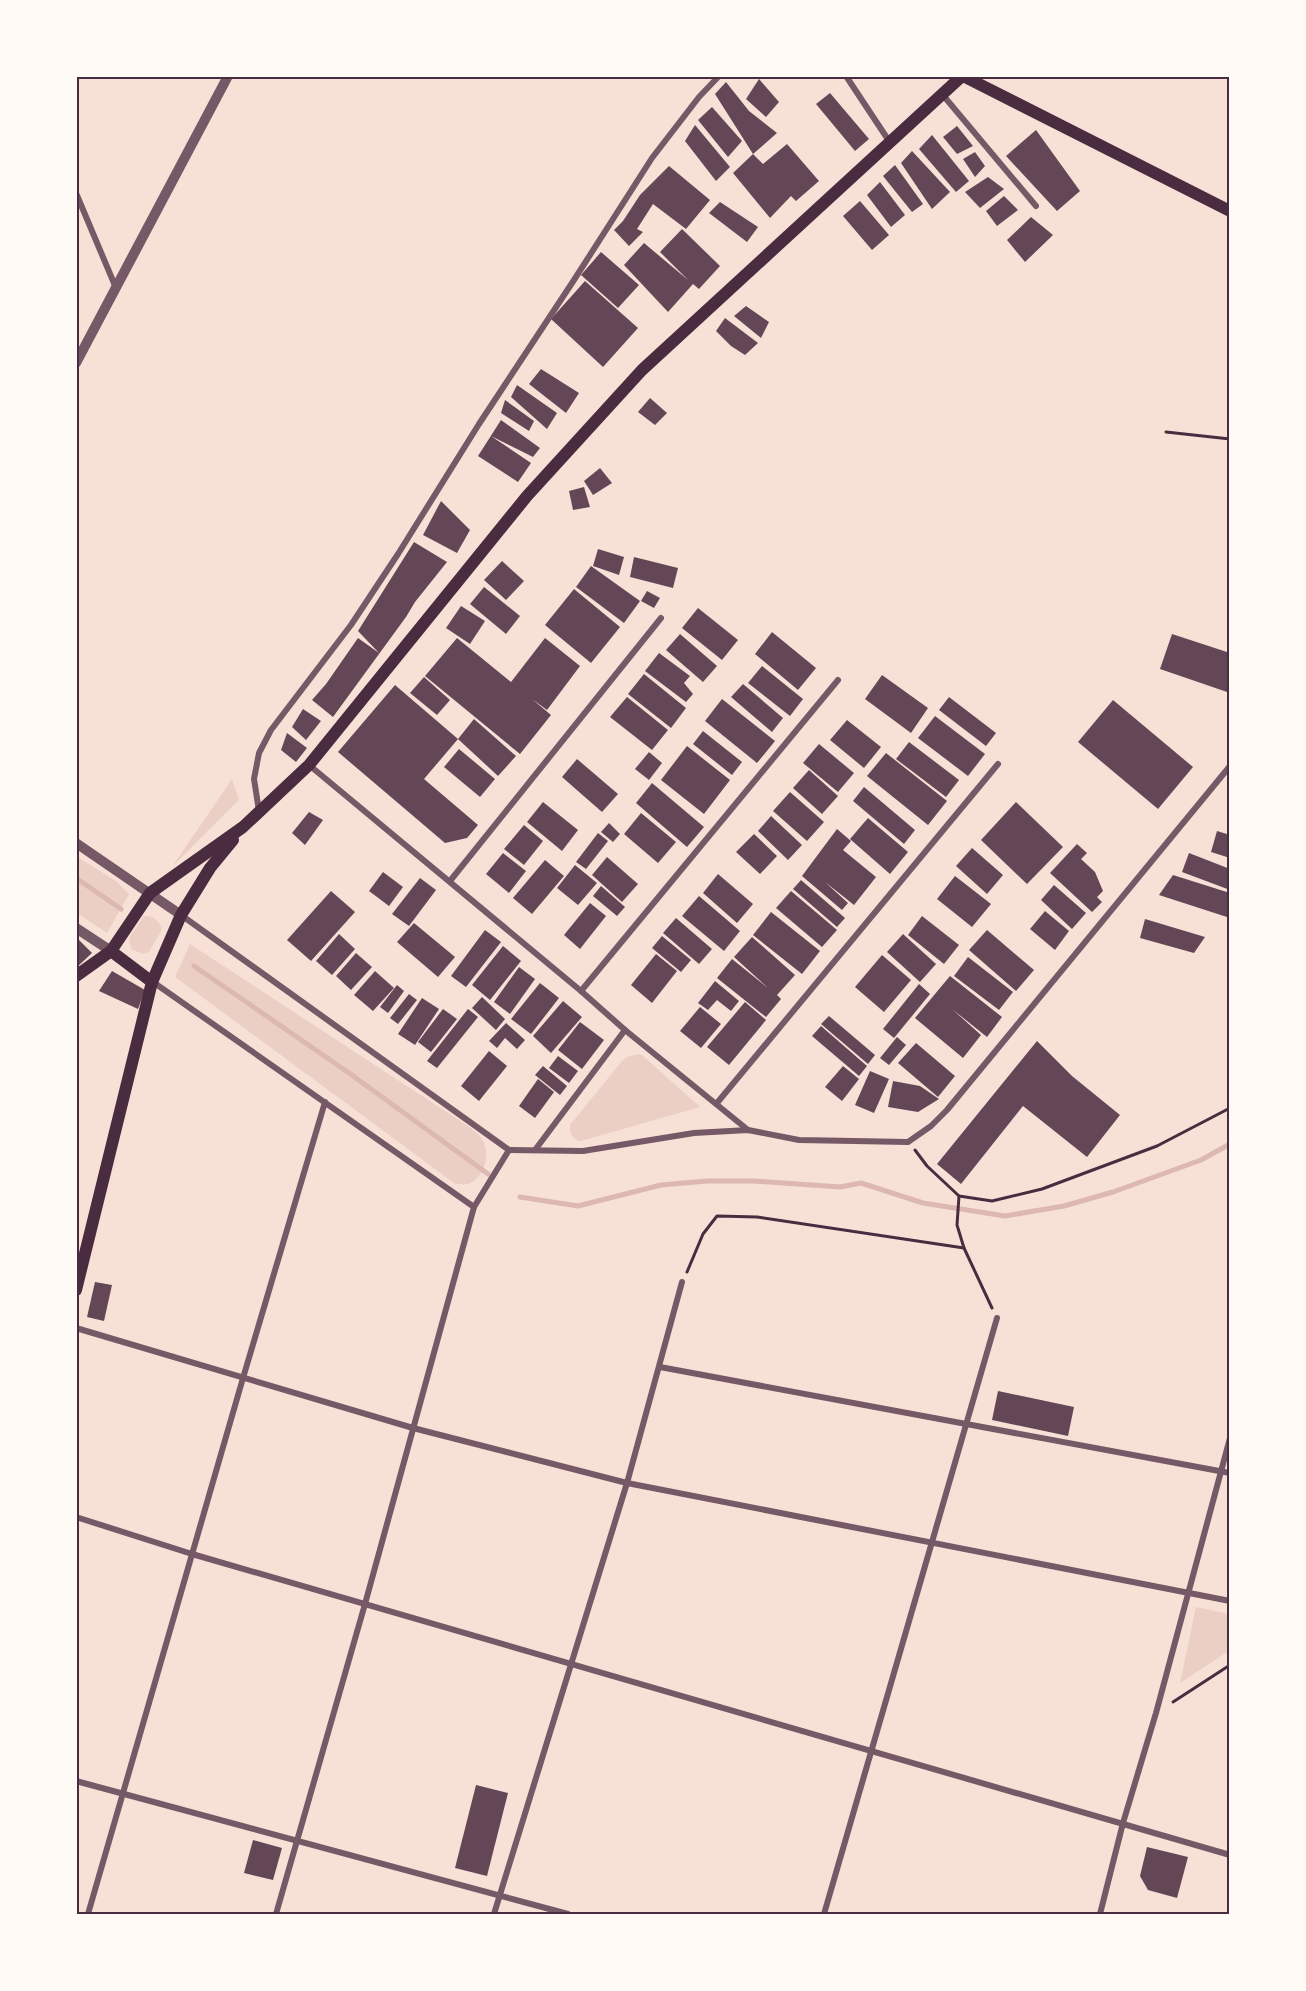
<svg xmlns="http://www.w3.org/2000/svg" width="1306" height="1991" font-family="'Source Sans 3',sans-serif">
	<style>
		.green { fill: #ebcfc5 }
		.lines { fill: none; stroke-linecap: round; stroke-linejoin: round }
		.stream { stroke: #dcb8b0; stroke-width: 5 }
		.building { fill: #644757 }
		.path { stroke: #4a2c40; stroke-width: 3 }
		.minor { stroke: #755966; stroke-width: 6 }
		.tertiary { stroke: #755966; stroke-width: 10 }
		.secondary { stroke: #4a2c40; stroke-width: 12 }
		.neatline { fill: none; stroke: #4a2c40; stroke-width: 2 }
	</style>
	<rect width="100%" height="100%" fill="#f7e1d7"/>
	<g class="green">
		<polygon points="232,779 239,800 172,867"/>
		<polygon points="76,856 116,881 129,894 107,933 77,913"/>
		<path d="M144,916C154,916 159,921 162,929L149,952L143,954L131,949L129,938Z"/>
		<path d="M190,944L468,1126C473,1130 479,1134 482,1139C491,1152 485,1179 468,1184C465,1185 458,1184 454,1183L175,977Z"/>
		<path d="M638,1054L642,1055L700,1107L581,1141C572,1140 570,1134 570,1125L622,1061L627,1057Z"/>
		<polygon points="1196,1607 1229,1614 1229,1651 1180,1683"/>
	</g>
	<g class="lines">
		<g class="stream">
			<polyline points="76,878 121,909"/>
			<polyline points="194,966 349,1073 488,1174"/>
			<polyline points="520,1197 578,1206 661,1185 707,1181 754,1181 840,1187 861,1183 923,1203 1005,1216 1064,1206 1113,1192 1201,1160 1230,1144"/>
		</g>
	</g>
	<g class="building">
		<polygon points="759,79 779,102 766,117 746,99"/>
		<polygon points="726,82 749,111 777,133 753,154 715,94"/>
		<polygon points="830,93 869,139 855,151 816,104"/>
		<polygon points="712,107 742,141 728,157 698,120"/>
		<polygon points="695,125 730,167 716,181 685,141"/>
		<polygon points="957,126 973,146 957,154 943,137"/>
		<polygon points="1036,130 1080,191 1057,211 1006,156"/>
		<polygon points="932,135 969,181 956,192 919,149"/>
		<polygon points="787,144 819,181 796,201 791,196 770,218 733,173 753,154 763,164"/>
		<polygon points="912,151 950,192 932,209 901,163"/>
		<polygon points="975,152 985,166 975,177 963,159"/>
		<polygon points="895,165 923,204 912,212 883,176"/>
		<polygon points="669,166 710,200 686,229 653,204 637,229 643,232 629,246 614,230 623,221 640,195"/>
		<polygon points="988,177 1004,189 980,208 965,192"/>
		<polygon points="880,182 905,215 891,227 867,195"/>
		<polygon points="1004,196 1018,210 997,226 986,211"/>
		<polygon points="860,201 889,235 872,250 843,216"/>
		<polygon points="720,202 758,227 747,242 709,213"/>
		<polygon points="1031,217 1053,235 1025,262 1007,240"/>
		<polygon points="682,229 720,266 699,289 693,284 668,312 624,265 644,243 688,280 660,252"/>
		<polygon points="601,252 639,285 618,308 581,275"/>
		<polygon points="585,281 638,328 603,367 551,319"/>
		<polygon points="746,306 769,322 761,338 734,316"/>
		<polygon points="725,318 758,343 745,355 731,346 716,331"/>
		<polygon points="541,369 579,393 566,413 529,384"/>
		<polygon points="517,385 557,413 547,429 511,397"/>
		<polygon points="650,398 667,413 655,425 638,412"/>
		<polygon points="505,400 534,421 529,431 501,413"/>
		<polygon points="501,420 540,448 533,457 491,436 531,463 518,482 478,456"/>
		<polygon points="600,468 612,483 593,495 584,481"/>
		<polygon points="584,487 590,507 573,510 569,491"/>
		<polygon points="441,501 470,530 457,553 423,535"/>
		<polygon points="414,542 447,562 415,602 406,617 333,717 312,700 326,684 358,638 379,653 358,631"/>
		<polygon points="598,549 624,557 619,575 593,566"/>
		<polygon points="634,557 678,568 673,588 630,577"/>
		<polygon points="502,561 524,581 506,600 484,580"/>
		<polygon points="591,566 640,601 624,623 576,587"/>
		<polygon points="484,587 520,616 506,634 470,604"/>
		<polygon points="574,589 620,627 591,663 545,625"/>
		<polygon points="647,591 660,598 654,608 641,601"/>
		<polygon points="461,606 485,621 470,644 446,628"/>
		<polygon points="698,608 738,640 722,660 682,628"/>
		<polygon points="772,632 816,668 798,690 755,654"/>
		<polygon points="680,634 717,666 703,682 666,650"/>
		<polygon points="1172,634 1230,653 1230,693 1160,669"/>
		<polygon points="457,638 511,682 545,638 580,666 547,710 532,699 551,715 520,754 425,676"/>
		<polygon points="659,653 690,676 684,683 693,694 686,702 645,671"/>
		<polygon points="762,666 803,699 790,716 748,683"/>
		<polygon points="644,674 686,708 671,728 628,694"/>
		<polygon points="882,675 928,708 911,733 865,699"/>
		<polygon points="424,677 450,700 437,715 410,693"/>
		<polygon points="743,684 783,718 772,732 731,697"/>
		<polygon points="395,685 458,739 424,779 478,825 467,838 445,843 338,752"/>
		<polygon points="627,697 668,730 652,750 610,717"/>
		<polygon points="949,697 996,733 986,746 939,710"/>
		<polygon points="722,699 775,741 757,763 705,721"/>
		<polygon points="1113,700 1193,767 1158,809 1078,742"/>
		<polygon points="303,709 321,721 306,740 292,727"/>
		<polygon points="935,716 985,754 968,776 918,738"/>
		<polygon points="474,719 516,756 498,776 458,739"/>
		<polygon points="847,720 881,747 864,768 830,740"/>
		<polygon points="703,731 742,762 732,775 693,744"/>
		<polygon points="287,733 307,748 296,762 281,750"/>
		<polygon points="909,742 959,780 946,797 896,759"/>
		<polygon points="819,744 854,773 838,792 803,763"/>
		<polygon points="687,746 730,780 704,814 661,780"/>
		<polygon points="459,749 495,779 480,797 444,767"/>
		<polygon points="649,752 662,763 649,780 635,769"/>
		<polygon points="886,753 947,801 928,825 867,776"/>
		<polygon points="577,759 618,794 602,812 562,777"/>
		<polygon points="809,770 838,796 822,814 793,788"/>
		<polygon points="652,783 704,827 687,847 636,803"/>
		<polygon points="864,787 915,830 904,844 853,801"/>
		<polygon points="790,792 824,822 807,841 773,811"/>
		<polygon points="543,802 578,830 562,851 527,822"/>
		<polygon points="1016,802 1063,847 1027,884 981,840"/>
		<polygon points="309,812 323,820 305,845 292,833"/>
		<polygon points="641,813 676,842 658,863 624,834"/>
		<polygon points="771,816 802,845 788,860 758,831"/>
		<polygon points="868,818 908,852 890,874 850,839"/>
		<polygon points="609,823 620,834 613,842 601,832"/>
		<polygon points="524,825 543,841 524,865 504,849"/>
		<polygon points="837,829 851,841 843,850 876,877 854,905 825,882 848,903 842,910 802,876"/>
		<polygon points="1217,831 1230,835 1230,858 1211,852"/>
		<polygon points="598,833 608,841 586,869 576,862"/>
		<polygon points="754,834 777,856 760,874 736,852"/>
		<polygon points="1077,844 1087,853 1081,859 1095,872 1103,891 1097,897 1102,902 1092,912 1050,873"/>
		<polygon points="972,848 1003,875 987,894 956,866"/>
		<polygon points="503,853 526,871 509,893 486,874"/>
		<polygon points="1189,853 1230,869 1230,890 1182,872"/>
		<polygon points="607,857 638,884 622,902 592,875"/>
		<polygon points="545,860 564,876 532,914 513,898"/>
		<polygon points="575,865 597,883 578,905 557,888"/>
		<polygon points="383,872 403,887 389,906 369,891"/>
		<polygon points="718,874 753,904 737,923 703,893"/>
		<polygon points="1173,875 1230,893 1230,918 1159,895"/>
		<polygon points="955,876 991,904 972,927 937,899"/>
		<polygon points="420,878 436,890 409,926 392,914"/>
		<polygon points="801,880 845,918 837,927 793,889"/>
		<polygon points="1054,885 1086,913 1072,929 1041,900"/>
		<polygon points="601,886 625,907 617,916 593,896"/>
		<polygon points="331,891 355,912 311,961 287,940"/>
		<polygon points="791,891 837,930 822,947 776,908"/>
		<polygon points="699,896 740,931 724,951 682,916"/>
		<polygon points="590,903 606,916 580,949 564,935"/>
		<polygon points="1045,911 1069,931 1055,950 1030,929"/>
		<polygon points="771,912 820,951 802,974 753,935"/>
		<polygon points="922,916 959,945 944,964 908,935"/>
		<polygon points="676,918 712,949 699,964 663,933"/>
		<polygon points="1145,919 1205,937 1194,953 1140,938"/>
		<polygon points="414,923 455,957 438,977 397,942"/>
		<polygon points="485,930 501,942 466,987 451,976"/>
		<polygon points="987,930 1034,970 1016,991 969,950"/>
		<polygon points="339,934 355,949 332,975 316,961"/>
		<polygon points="903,934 936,964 920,982 887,952"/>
		<polygon points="662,936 691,960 681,972 652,948"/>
		<polygon points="76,937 92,953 76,968"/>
		<polygon points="752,937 795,975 777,995 781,999 766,1017 717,978 732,959 768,988 734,957"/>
		<polygon points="503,946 521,961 490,1000 472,985"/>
		<polygon points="356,953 372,967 351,990 336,976"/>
		<polygon points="656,954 677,971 652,1003 631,985"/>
		<polygon points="882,955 911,980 884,1012 855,987"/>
		<polygon points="968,957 1013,992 999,1010 954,976"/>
		<polygon points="519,967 535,979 510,1014 494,1002"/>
		<polygon points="112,971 145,990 138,1009 99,991"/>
		<polygon points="375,971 394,988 373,1011 354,995"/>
		<polygon points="950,976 1002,1017 987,1037 952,1009 981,1035 963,1058 915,1018"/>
		<polygon points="715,981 739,1001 731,1011 717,1000 708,1010 698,1003"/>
		<polygon points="540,983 559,998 531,1034 511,1019"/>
		<polygon points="919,984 930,994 894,1038 883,1029"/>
		<polygon points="397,985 404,991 388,1013 380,1007"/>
		<polygon points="409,994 417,1000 398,1024 390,1018"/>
		<polygon points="482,997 505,1019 496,1030 472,1008"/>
		<polygon points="422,998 439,1009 415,1045 398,1034"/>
		<polygon points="563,1001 582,1017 551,1053 533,1036"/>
		<polygon points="745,1002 766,1020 729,1065 707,1047"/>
		<polygon points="700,1007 721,1024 701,1048 680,1031"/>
		<polygon points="443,1009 457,1019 431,1052 418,1042"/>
		<polygon points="468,1009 478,1017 437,1068 427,1061"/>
		<polygon points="829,1016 875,1055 868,1064 821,1024"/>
		<polygon points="580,1022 604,1040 582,1069 558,1050"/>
		<polygon points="506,1023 525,1040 517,1049 505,1038 497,1048 489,1041"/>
		<polygon points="821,1026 867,1066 859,1076 812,1036"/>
		<polygon points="897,1037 906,1045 889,1065 880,1058"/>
		<polygon points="1037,1041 1072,1076 1120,1115 1087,1157 1023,1106 961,1184 937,1164"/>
		<polygon points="916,1043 955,1076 938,1097 898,1063"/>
		<polygon points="489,1051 507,1066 479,1101 461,1086"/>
		<polygon points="558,1056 578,1071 569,1083 549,1068"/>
		<polygon points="543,1066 567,1086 560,1095 535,1075"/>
		<polygon points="843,1066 859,1079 842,1101 825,1087"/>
		<polygon points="870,1071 889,1079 874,1113 855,1105"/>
		<polygon points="538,1079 554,1092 535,1118 519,1106"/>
		<polygon points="893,1081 920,1086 939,1099 918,1112 888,1107"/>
		<polygon points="95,1282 112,1285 104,1321 87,1317"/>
		<polygon points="998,1391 1074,1407 1068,1436 992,1420"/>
		<polygon points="476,1785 508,1793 487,1876 455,1868"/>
		<polygon points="253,1840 282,1848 273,1880 244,1873"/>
		<polygon points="1147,1847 1188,1857 1177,1898 1148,1890 1140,1876"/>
	</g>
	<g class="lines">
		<g class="path">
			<polyline points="1166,432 1230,439"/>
			<polyline points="915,1150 927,1166 959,1196 992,1201 1042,1189 1157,1146 1230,1108"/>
			<polyline points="959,1196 957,1225 964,1248 992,1308"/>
			<polyline points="687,1272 703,1234 717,1216 757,1217 964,1248"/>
			<polyline points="1173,1702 1230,1665"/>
		</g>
		<g class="minor">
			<polyline points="846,76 889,141"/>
			<polyline points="942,94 1036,206"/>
			<polyline points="76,193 116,288"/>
			<polyline points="309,765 581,991 625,1030 748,1130"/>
			<polyline points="259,811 254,779 259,753 271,730 351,625 398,554 479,424 574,280 652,158 699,97 719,76"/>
			<polyline points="450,881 661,618"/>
			<polyline points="181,915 509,1150"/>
			<polyline points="153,982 474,1207"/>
			<polyline points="581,991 838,680"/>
			<polyline points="717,1103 998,764"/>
			<polyline points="509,1150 583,1151 694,1133 748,1130 799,1140 908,1142 931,1126 947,1110 1230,766"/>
			<polyline points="535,1150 625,1030"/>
			<polyline points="76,1328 413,1428 627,1483 1230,1601"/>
			<polyline points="660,1367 1230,1473"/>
			<polyline points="76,1517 192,1554 1230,1855"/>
			<polyline points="76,1781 568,1914"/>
			<polyline points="88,1914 243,1378 325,1102"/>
			<polyline points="276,1914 365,1604 474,1207 509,1150"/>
			<polyline points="494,1914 627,1483 682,1282"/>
			<polyline points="824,1914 997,1318"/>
			<polyline points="1100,1914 1123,1823 1156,1713 1230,1438"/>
		</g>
		<g class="tertiary">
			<polyline points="76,363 228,76"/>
			<polyline points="76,843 181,915"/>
			<polyline points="76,928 111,951"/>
		</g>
		<g class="secondary">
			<polyline points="963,76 1230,211"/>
			<polyline points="111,951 152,982"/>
			<polyline points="76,976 111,951 150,893 243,827 309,765 527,496 642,370 962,76"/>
			<polyline points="76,1290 152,982 181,915 210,868 233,840"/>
		</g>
	</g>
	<rect width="1306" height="1991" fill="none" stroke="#fffaf5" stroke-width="156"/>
	<rect x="78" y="78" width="1150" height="1835" class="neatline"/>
</svg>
